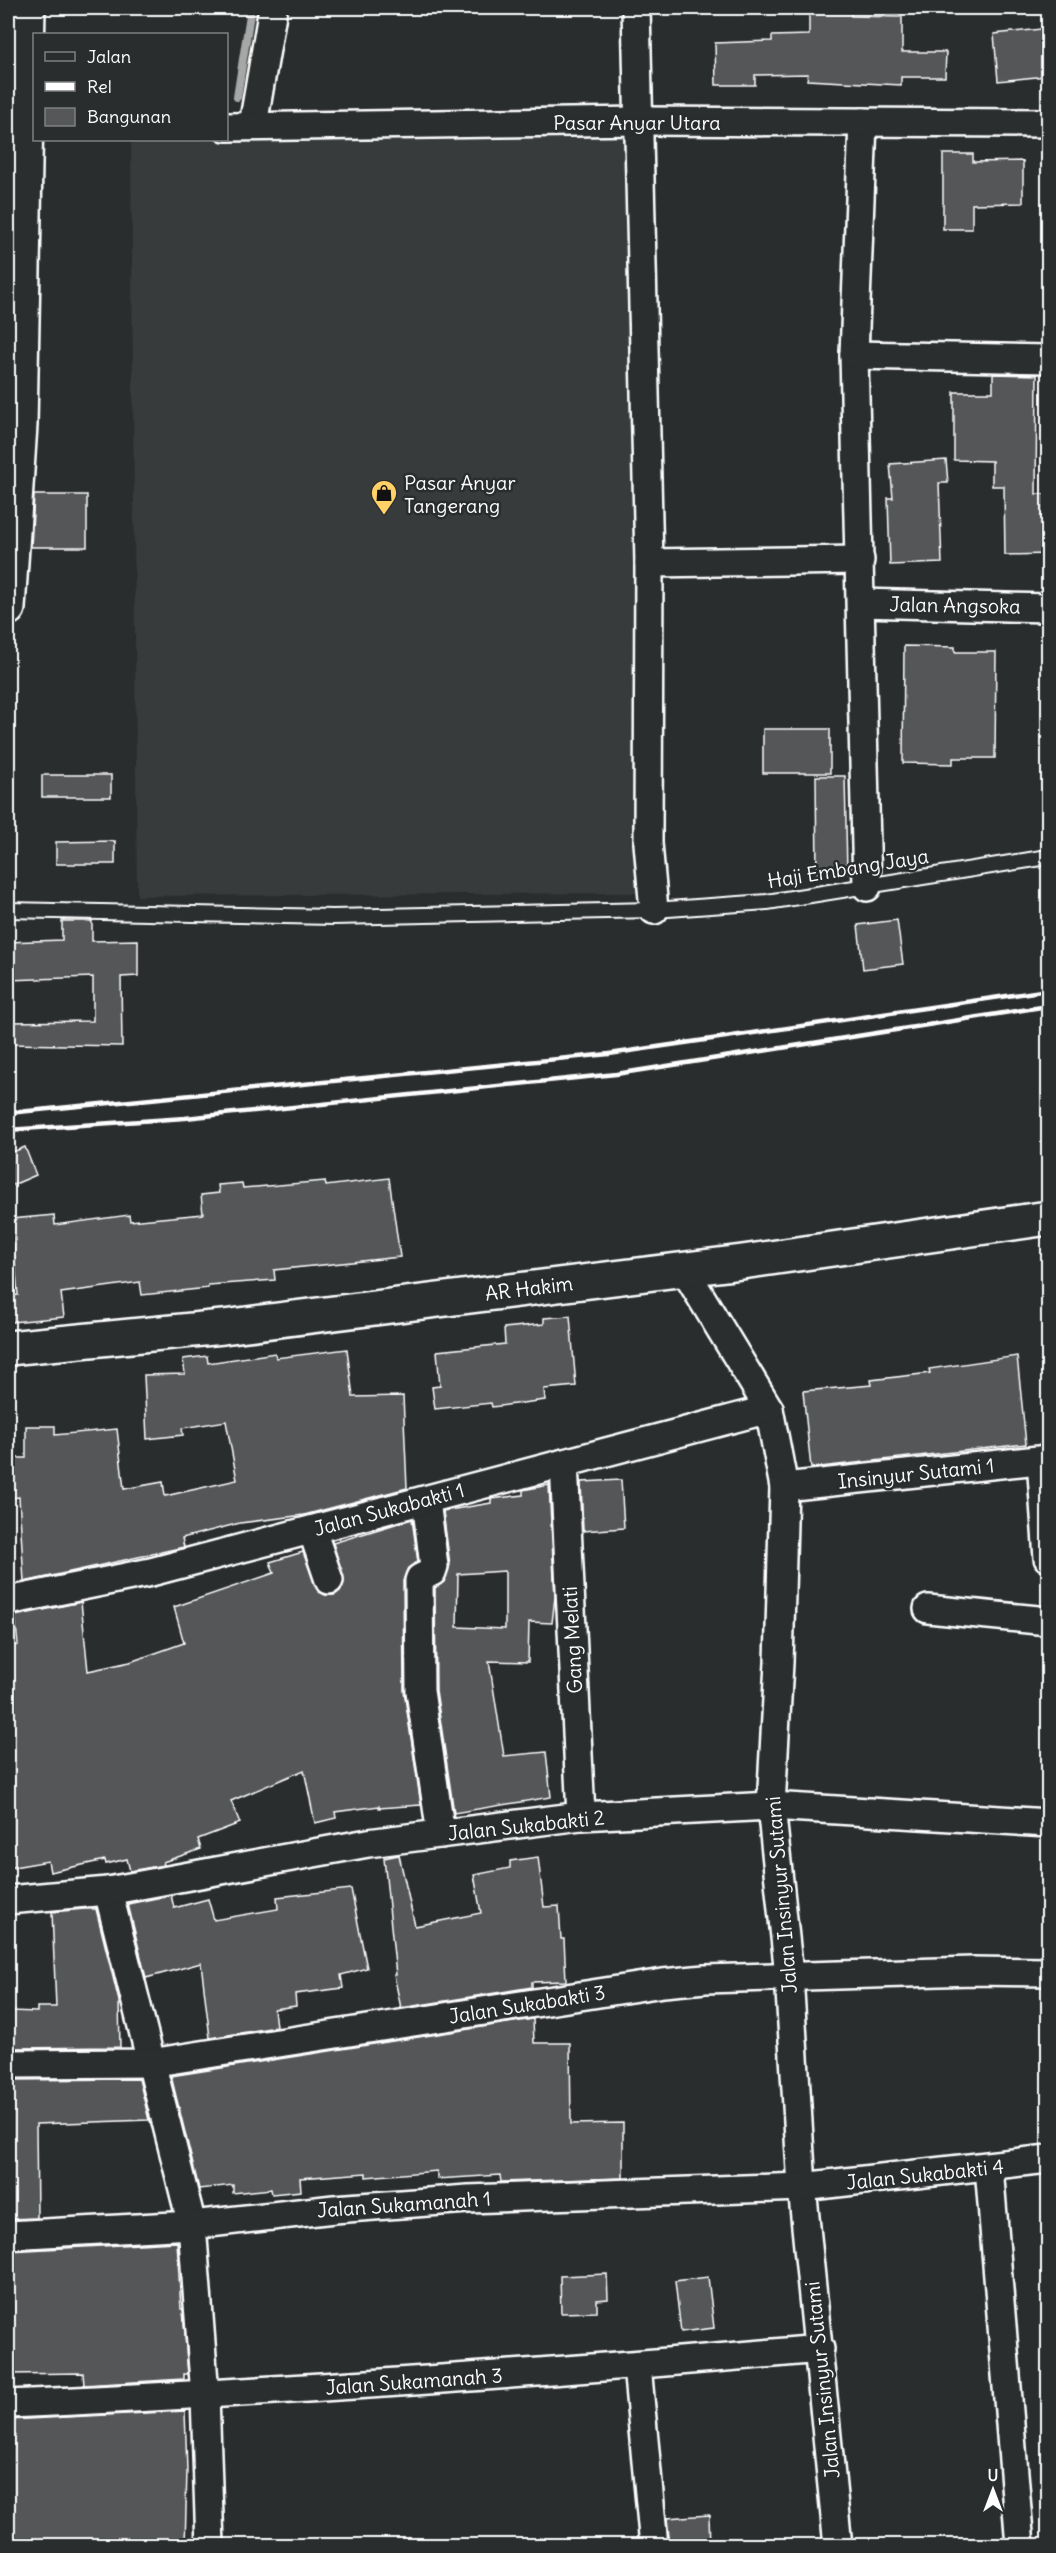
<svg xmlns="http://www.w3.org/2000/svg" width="1056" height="2553" font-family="Delius,sans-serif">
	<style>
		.built { fill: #373a3b }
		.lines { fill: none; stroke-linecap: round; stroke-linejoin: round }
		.stream { stroke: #a6a7a7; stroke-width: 8 }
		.building { fill: #555758; stroke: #fff; stroke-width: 1.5; fill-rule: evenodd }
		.service-casing { stroke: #fff; stroke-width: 18 }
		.minor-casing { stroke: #fff; stroke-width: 32 }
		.tertiary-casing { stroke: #fff; stroke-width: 38 }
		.service { stroke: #2a2d2e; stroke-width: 14 }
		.minor { stroke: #2a2d2e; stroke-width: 27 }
		.tertiary { stroke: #2a2d2e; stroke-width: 33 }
		.rail { stroke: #fff; stroke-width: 4.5 }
		.labels { text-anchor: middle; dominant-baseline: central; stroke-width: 5; stroke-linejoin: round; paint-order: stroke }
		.street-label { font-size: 20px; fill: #fff; stroke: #2a2d2e }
		.poi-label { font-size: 20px; fill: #fff; stroke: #2a2d2e; text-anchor: start }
	</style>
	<rect width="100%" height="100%" fill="#2a2d2e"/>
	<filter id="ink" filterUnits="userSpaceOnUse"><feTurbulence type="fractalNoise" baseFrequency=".0167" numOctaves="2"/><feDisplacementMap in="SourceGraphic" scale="12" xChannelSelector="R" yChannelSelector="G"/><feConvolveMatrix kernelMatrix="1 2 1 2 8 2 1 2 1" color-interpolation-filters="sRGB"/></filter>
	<g filter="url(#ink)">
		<polygon class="built" points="632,135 638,893 137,896 131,140"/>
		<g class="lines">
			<polyline class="stream" points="237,97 251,8"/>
		</g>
		<g class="building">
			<polygon points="809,8 851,8 851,16 902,17 902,52 946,52 945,77 901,77 901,85 807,80 808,74 755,75 755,85 716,85 715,43 772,41 772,36 809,35"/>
			<polygon points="1041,29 1046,76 998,81 994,34"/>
			<polygon points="943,154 973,154 973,162 1023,161 1023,203 972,204 972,229 943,229"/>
			<polygon points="993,374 1037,375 1036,494 1048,494 1048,554 1005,555 1004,486 992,486 992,461 954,460 954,392 993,392"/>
			<polygon points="946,460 948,483 939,483 942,563 890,565 888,498 893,498 890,464"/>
			<polygon points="34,495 87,495 87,547 31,547"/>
			<polygon points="904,646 955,647 955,652 996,652 995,758 953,758 953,764 903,763"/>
			<rect x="763" y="729" width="67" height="44"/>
			<rect x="42" y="775" width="69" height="22"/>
			<polygon points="816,776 845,776 847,873 817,873"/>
			<polygon points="115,841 115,864 56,864 56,842"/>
			<polygon points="897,920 903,964 863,969 858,925"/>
			<polygon points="62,921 92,921 92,941 138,940 138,976 121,977 122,1046 8,1044 8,1022 93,1021 93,977 8,980 8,942 62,940"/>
			<polygon points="25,1147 36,1175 8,1187 8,1154"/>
			<polygon points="389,1178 400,1257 274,1270 275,1280 208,1285 208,1288 142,1295 140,1282 61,1293 64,1317 12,1322 10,1296 18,1295 11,1219 54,1215 55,1225 129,1215 130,1221 203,1214 201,1195 219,1193 218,1185 242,1183 243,1188 325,1181 326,1186"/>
			<polygon points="570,1316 576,1386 544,1389 545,1400 492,1407 491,1403 435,1409 432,1387 440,1386 437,1351 505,1344 504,1328 544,1324 544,1318"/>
			<polygon points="347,1349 353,1397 403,1396 407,1488 304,1515 240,1523 182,1538 184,1547 24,1582 19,1497 11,1498 10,1458 26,1458 26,1426 55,1426 55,1435 117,1429 124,1489 163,1482 165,1496 237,1480 226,1421 182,1428 183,1435 147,1439 144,1375 185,1374 183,1359 207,1356 208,1363 275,1353 276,1358"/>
			<polygon points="1017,1356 1026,1444 811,1468 803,1391 872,1385 871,1380 930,1373 929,1369"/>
			<polygon points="621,1480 624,1528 583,1531 581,1482"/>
			<path d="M549,1485L555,1597L552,1623L529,1622L528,1662L489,1661L504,1756L546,1752L551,1797L454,1813L436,1690L435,1588L444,1582L450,1565L443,1511L491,1503V1499L523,1495V1490ZM505,1571V1629L457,1627L458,1574Z"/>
			<polygon points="412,1519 418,1562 408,1568 403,1581 404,1691 421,1805 379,1808 379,1806 335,1812 336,1818 315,1823 304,1770 231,1801 240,1823 198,1839 201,1849 163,1862 164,1865 130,1871 127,1859 106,1864 105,1860 50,1872 48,1861 8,1868 8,1681 14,1680 11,1646 18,1645 15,1616 81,1602 88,1671 130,1662 184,1643 174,1607 274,1573 270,1562 303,1552 318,1591 325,1595 335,1595 341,1590 344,1582 333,1543"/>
			<polygon points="399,1855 415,1926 481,1913 474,1875 510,1868 510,1861 538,1857 544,1907 559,1906 561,1939 564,1939 566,1981 532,1982 532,1987 401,2008 394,1975 396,1975 384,1858"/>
			<polygon points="351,1889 367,1968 341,1975 343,1988 295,1994 296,2006 274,2009 276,2027 210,2038 201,1963 146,1978 128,1904 171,1895 174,1908 208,1899 214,1920 278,1909 277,1897"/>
			<polygon points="84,1909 96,1909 119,2001 120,2047 10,2048 10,2011 37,2012 37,2007 56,2007 52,1912"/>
			<polygon points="533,2019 534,2043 570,2043 571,2124 623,2123 623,2178 501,2182 500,2175 437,2179 437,2171 366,2177 366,2173 300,2178 301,2191 272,2194 271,2189 233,2193 233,2185 199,2189 171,2076"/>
			<polygon points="139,2079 149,2120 36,2124 37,2218 8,2219 8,2080"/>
			<polygon points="177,2242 181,2309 183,2309 188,2374 184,2374 184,2379 84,2385 83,2373 8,2374 8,2251"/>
			<polygon points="607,2274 608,2299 597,2300 597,2312 561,2313 560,2276"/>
			<polygon points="708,2277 714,2328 681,2332 675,2281"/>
			<polygon points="185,2411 187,2470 185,2546 8,2546 8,2420"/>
			<polygon points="709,2515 710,2546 670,2546 667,2518"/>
		</g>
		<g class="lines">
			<g class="service-casing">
				<polyline id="service" points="8,910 333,917 654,910 767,902 1048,857"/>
			</g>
			<g class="minor-casing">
				<g id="minor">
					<polyline points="636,8 649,563 648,843 654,910"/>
					<polyline points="863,122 854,355 867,887"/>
					<polyline points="253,125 273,8"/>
					<polyline points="226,127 641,121 1048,123"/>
					<polyline points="854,355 1048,359"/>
					<polyline points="649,563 860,560"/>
					<polyline points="861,603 1048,608"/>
					<polyline points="684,1269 769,1409 784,1487 779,1663 771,1806 789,1975 802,2187 838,2546"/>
					<polyline points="1041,1460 1048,1558"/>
					<polyline points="564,1463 581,1816"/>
					<polyline points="784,1487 1048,1459"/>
					<polyline points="426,1500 434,1566 432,1572 420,1578 419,1581 420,1691 441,1834"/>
					<polyline points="312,1530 329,1580"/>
					<polyline points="8,1601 151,1572 769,1409"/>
					<polyline points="928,1609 1048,1621"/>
					<polyline points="108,1891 192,2225 205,2395 210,2546"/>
					<polyline points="8,1900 108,1891 368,1843 581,1816 771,1806 1048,1823"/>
					<polyline points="8,2064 150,2063 663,1983 705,1979 973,1971 1048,1972"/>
					<polyline points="989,2167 1020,2546"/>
					<polyline points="8,2235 192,2225 334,2209 468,2199 802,2187 1048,2159"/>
					<polyline points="637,2366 654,2546"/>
					<path d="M8,2404C279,2392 549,2373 820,2349"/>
				</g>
			</g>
			<g class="tertiary-casing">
				<g id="tertiary">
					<polyline points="8,608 20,425 28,8"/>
					<polyline points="8,1348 223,1327 742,1262 1048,1218"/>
				</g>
			</g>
			<use href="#service" class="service"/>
			<use href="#minor" class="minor"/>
			<use href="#tertiary" class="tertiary"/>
			<g class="rail">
				<polyline points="8,1113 609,1054 1048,990"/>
				<polyline points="8,1130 185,1118 616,1074 1048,1006"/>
			</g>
		</g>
	</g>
	<defs>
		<g id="shop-pin" transform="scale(1.35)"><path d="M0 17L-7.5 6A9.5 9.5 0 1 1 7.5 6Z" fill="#ffd166" stroke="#2a2d2e"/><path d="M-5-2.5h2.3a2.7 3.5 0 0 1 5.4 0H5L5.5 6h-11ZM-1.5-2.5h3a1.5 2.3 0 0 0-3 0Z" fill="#111"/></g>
	</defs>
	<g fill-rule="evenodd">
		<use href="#shop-pin" x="384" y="493"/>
	</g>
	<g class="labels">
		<g class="street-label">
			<text x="637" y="122">Pasar Anyar Utara</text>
			<text transform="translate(955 605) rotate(1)">Jalan Angsoka</text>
			<text transform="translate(848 868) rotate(-9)">Haji Embang Jaya</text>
			<text transform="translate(529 1288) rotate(-7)">AR Hakim</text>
			<text transform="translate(916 1473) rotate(-6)">Insinyur Sutami 1</text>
			<text transform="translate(389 1509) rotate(-15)">Jalan Sukabakti 1</text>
			<text transform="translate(572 1640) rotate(-93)">Gang Melati</text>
			<text transform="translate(526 1825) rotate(-6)">Jalan Sukabakti 2</text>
			<text transform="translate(781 1895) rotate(-95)">Jalan Insinyur Sutami</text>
			<text transform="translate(527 2004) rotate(-9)">Jalan Sukabakti 3</text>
			<text transform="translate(925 2174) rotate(-6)">Jalan Sukabakti 4</text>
			<text transform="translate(404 2204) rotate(-4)">Jalan Sukamanah 1</text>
			<text transform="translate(822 2380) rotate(-96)">Jalan Insinyur Sutami</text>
			<text transform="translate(414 2381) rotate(-4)">Jalan Sukamanah 3</text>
		</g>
		<g class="poi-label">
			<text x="404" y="482">Pasar Anyar<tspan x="404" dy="23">Tangerang</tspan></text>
		</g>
	</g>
	<rect width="1056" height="2553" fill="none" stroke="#2a2d2e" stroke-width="30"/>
	<rect x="15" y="15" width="1026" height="2523" fill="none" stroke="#fff" stroke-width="2" filter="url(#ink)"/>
	<rect x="33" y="33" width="195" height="108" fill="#2a2d2e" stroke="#7f8182" stroke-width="1.5"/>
	<rect x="45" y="52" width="30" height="9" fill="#2a2d2e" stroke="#7f8182" stroke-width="1.5"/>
	<text x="87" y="63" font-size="18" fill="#ffffff">Jalan</text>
	<rect x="45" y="82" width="30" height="9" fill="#ffffff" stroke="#7f8182" stroke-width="1.5"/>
	<text x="87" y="93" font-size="18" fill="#ffffff">Rel</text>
	<rect x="45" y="108" width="30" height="18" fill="#555758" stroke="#7f8182" stroke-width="1.5"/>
	<text x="87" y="123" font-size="18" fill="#ffffff">Bangunan</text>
	<g transform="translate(993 2490)" stroke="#2a2d2e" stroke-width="4.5" paint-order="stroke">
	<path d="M0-4.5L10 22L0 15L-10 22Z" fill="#ffffff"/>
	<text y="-9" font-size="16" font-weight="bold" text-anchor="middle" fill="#ffffff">U</text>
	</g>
</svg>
